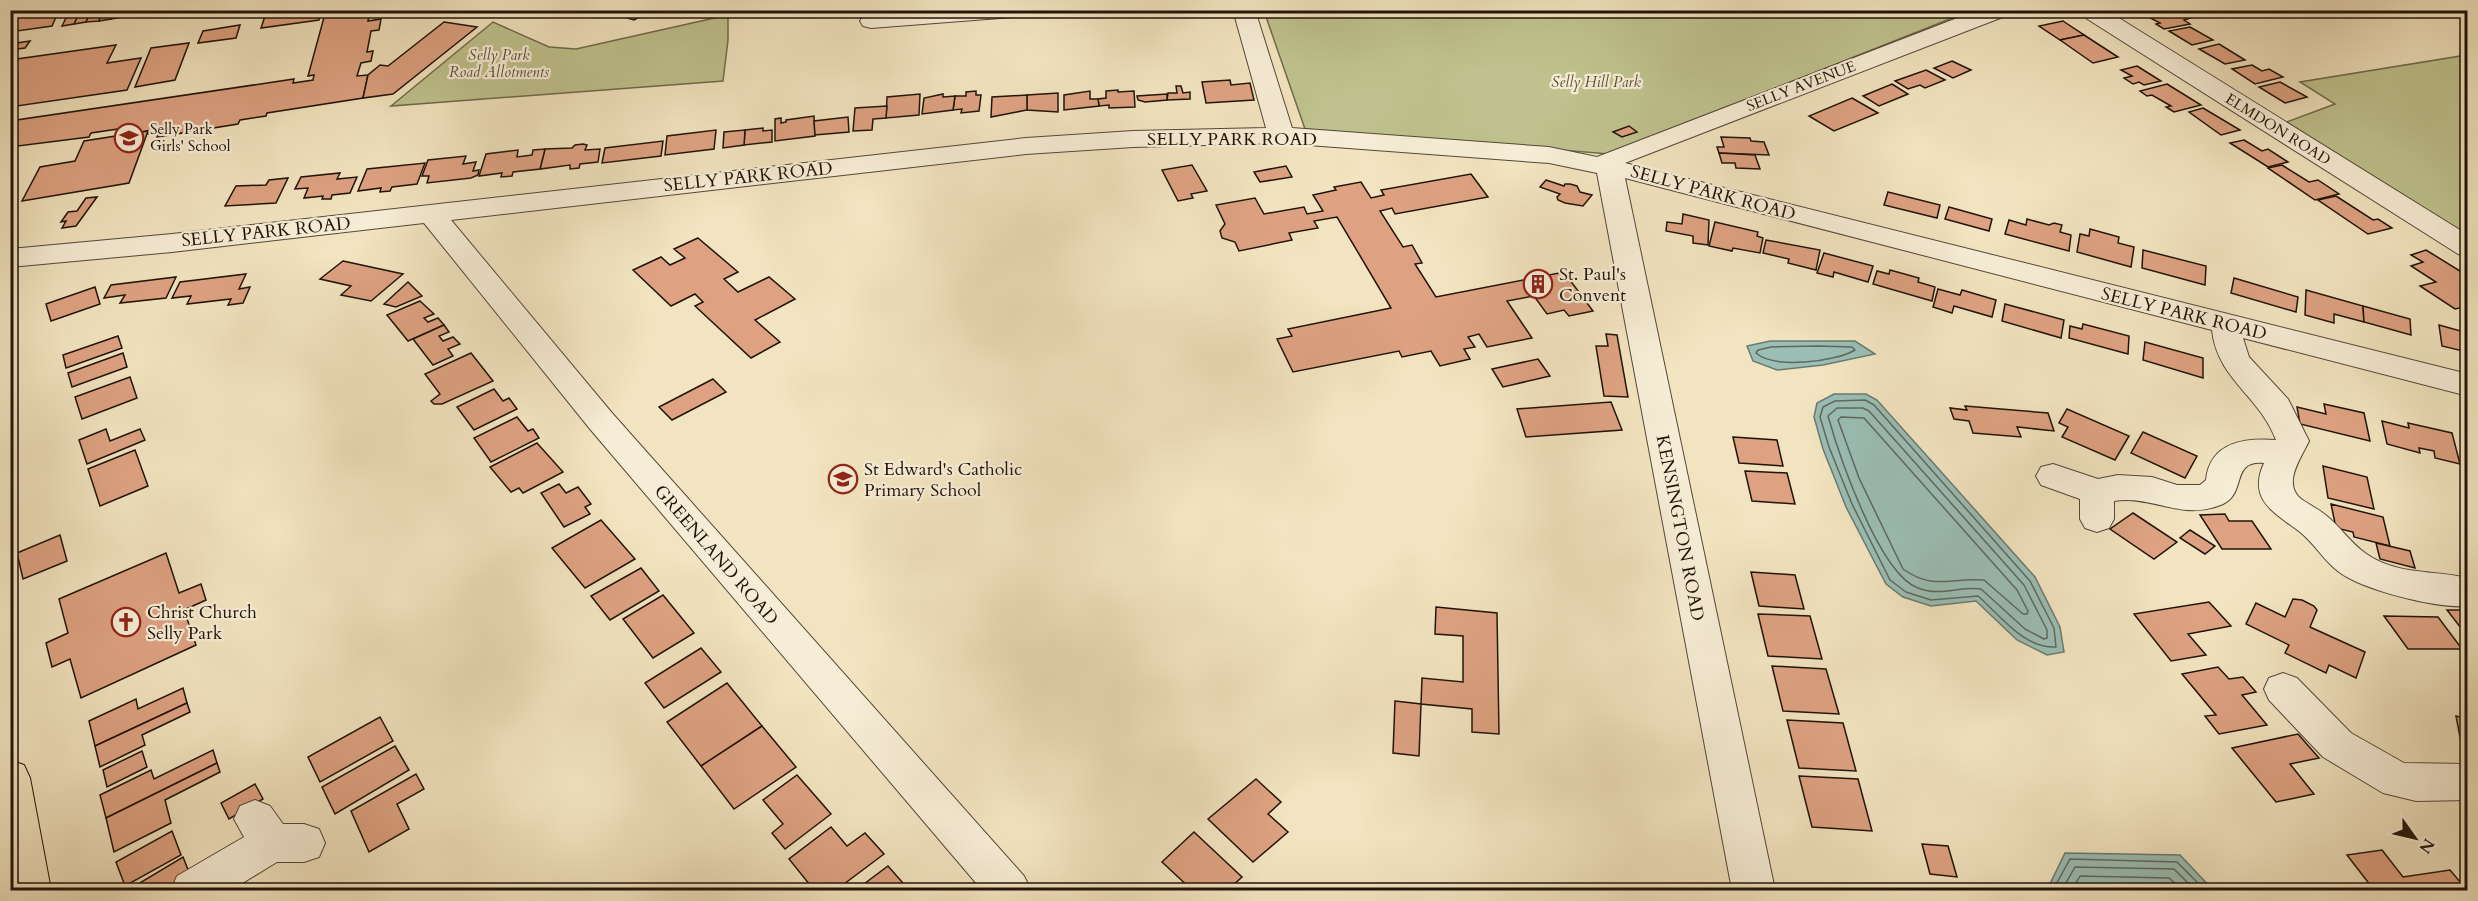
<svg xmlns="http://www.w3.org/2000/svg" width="2478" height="901" font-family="Cardo,serif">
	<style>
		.green { fill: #bfc28e; stroke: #706a4c; stroke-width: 1.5 }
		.water { fill: #9bbeb5; stroke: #6a7a71; stroke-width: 1.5 }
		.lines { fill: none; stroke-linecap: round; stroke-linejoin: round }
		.shore { stroke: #5e6860; stroke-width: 1.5 }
		.building { fill: #dea282; stroke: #20130a; stroke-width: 1.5 }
		.minor-casing { stroke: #544738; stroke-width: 2 }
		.major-casing { stroke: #20130a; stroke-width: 2 }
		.minor { fill: #f7edd6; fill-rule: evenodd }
		.major { fill: #f2e4c0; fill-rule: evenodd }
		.labels { text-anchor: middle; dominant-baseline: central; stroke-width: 4.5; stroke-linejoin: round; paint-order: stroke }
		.far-park-label { font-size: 15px; font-style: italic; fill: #585038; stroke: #f7edd6 }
		.far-street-label { font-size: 15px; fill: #20130a; stroke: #f7edd6 }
		.far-poi-label { font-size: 15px; fill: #20130a; stroke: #f7edd6; text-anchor: start }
		.street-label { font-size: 18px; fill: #20130a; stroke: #f7edd6 }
		.poi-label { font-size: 18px; fill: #20130a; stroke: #f7edd6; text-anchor: start }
	</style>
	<rect width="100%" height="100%" fill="#f2e4c0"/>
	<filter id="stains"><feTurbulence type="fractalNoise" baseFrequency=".00333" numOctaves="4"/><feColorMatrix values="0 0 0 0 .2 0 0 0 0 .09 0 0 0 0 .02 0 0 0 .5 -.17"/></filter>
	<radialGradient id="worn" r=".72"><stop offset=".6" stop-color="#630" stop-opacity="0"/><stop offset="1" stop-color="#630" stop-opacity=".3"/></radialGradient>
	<g class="green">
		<polygon points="1264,11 1970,11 1609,154 1305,129"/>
		<polygon points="728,15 728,40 723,81 391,106 493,22 549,47 576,49"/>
		<polygon points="2467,55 2467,238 2284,123 2335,104 2300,82"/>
	</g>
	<g class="water">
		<polygon points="1770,341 1855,341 1875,354 1823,365 1777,370 1753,361 1747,346"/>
		<polygon points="1834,394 1866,394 1877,400 2035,577 2060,627 2064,652 2047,655 2017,640 1976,601 1931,606 1903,597 1886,584 1846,507 1823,449 1814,417 1817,403"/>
		<polygon points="2065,853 2180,855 2213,890 2047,890"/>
	</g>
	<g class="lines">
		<g class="shore">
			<path d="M1818,346L1852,347L1855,350C1835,362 1774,369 1756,353L1758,350L1771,347Z"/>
			<path d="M1865,400L1874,405L2030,581L2054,628L2056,647C2024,649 2000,615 1978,596L1931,600L1906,592L1890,580L1852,504L1829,447L1820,417L1823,407L1835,401Z"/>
			<path d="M1837,408H1863L1869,411L2024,585L2047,630V638L2044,639L2025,629L1981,589C1959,586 1941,597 1918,588C1879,574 1839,455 1828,416Z"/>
			<path d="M1841,417L1864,418L2017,590L2028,611L2027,614H2023L1984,580C1951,577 1934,591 1903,569L1859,478L1838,420Z"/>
			<polyline points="2053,890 2070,859 2177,862 2205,890"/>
			<polyline points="2062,890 2075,867 2174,869 2195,890"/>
			<polyline points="2072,890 2080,876 2169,878 2182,890"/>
		</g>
	</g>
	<g class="building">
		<polygon points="27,10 59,10 52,26 10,32 10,13"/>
		<polygon points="70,10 81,10 74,24 62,26"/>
		<polygon points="81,10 92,10 86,22 74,24"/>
		<polygon points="92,10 103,10 99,21 86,22"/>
		<polygon points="103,10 115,10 111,19 99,21"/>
		<polygon points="115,10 126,10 123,17 111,19"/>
		<polygon points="306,10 322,10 319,20 261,28 265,16"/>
		<polygon points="326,10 381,10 370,12 368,21 381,19 379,30 371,31 367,52 373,51 371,61 361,63 357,76 368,75 363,98 267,113 266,116 240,120 238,124 157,137 159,132 146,134 148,131 122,135 125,128 91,133 89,137 10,147 10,121 294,79 293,83 313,80 314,75 308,76"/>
		<polygon points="619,10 646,10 649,12 634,20 624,17 628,14"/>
		<polygon points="859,10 889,10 890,12 862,17"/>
		<polygon points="2156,10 2176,10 2186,13 2191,18 2184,20 2190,24 2164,29 2156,24 2160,23 2141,13"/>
		<polygon points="2063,21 2084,35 2060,40 2039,26"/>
		<polygon points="444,22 477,27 393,94 363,98 368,75 380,65 388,66"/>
		<polygon points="240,25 236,38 198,43 203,31"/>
		<polygon points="2190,27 2213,40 2192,45 2169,31"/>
		<polygon points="2084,35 2118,57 2093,63 2060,40"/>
		<polygon points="30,41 25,48 10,50 10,44"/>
		<polygon points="189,43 175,80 135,87 151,48"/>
		<polygon points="2219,44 2245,60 2225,64 2199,49"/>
		<polygon points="116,45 107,63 141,58 127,90 10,107 10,60"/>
		<polygon points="1952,61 1971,70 1953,78 1934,68"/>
		<polygon points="2252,65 2262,71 2269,69 2283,77 2255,84 2232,69"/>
		<polygon points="2137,66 2161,81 2144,85 2139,82 2133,84 2124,78 2132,76 2121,70"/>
		<polygon points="1926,70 1945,80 1925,88 1920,85 1908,89 1895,81"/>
		<polygon points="1230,80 1231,85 1250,83 1254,100 1206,103 1202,82"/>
		<polygon points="2280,82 2307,97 2285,103 2259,87"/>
		<polygon points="1892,84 1908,94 1879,106 1863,96"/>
		<polygon points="2167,84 2201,105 2174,112 2166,107 2171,106 2152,95 2147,96 2140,91"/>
		<polygon points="1176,86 1181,86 1183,93 1190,92 1190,99 1167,100 1168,93 1177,93"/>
		<polygon points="1118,90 1118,92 1134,91 1135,107 1109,108 1109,105 1099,106 1098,99 1106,98 1106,91"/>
		<polygon points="976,91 976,95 981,95 979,111 961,113 962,109 953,110 955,96 966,96 966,92"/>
		<polygon points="1090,91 1090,99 1098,99 1099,106 1064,110 1064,95"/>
		<polygon points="1058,93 1058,112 1027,110 1027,95"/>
		<polygon points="920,94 919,115 886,118 887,97"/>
		<polygon points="943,94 943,97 955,96 953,110 922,114 924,98"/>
		<polygon points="1167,94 1167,100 1145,102 1138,100 1137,96"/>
		<polygon points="1027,95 1027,110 991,117 992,97"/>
		<polygon points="1852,98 1878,113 1834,131 1809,116"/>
		<polygon points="887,106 886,118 873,119 872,130 853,131 855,108"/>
		<polygon points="2203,108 2240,130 2221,135 2189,112"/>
		<polygon points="814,116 815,136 775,141 775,119 781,118 781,123 786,122 786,120"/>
		<polygon points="848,117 849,132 815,135 814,121"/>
		<polygon points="1629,126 1637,132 1622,137 1613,132"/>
		<polygon points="763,128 763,131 772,130 772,142 744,145 745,130"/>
		<polygon points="716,130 714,149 665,155 667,136"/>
		<polygon points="745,130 744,145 723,148 724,132"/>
		<polygon points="148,131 129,183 22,201 40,167 75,161 84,141"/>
		<polygon points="1721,137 1750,138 1751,141 1764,142 1769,155 1719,153 1717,147 1724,147"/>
		<polygon points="2244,140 2262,151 2268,149 2288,162 2268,167 2230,143"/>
		<polygon points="663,141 661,156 602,163 605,148"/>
		<polygon points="583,144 587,145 585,150 600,149 598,162 580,164 579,168 570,169 570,165 540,169 545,149 572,148 575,145"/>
		<polygon points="545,149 540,169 513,172 512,176 501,177 502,173 479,176 486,154 518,150 517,157 532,155 533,150"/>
		<polygon points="1719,153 1755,155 1760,169 1736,168 1735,163 1722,163"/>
		<polygon points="10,156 16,179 10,181"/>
		<polygon points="466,156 463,164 476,162 473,171 479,170 478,175 471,178 427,183 429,176 422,176 428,160"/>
		<polygon points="425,163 417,184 392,187 390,191 380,192 381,188 358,191 367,169"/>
		<polygon points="1192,165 1207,191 1191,194 1193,198 1178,201 1162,170"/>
		<polygon points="2282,165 2309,182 2318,180 2339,194 2315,200 2268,168"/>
		<polygon points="1286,166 1292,177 1260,182 1254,172"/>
		<polygon points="340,173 337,179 357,177 350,193 332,195 331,199 322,199 323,196 304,198 308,188 295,189 301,177"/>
		<polygon points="1471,174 1488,197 1395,214 1392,208 1380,211 1403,247 1412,245 1422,263 1415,264 1436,297 1564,272 1593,311 1569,316 1564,310 1547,314 1534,296 1507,301 1532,338 1487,347 1479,334 1468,337 1475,347 1464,349 1470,359 1440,366 1431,351 1402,357 1399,351 1293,372 1277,339 1292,336 1288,329 1391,308 1337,217 1314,221 1318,228 1289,233 1292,240 1239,251 1235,242 1222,238 1220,231 1225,224 1216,205 1255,198 1264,214 1304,207 1307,214 1323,211 1313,195 1336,190 1334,187 1361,182 1371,198 1384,195 1381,190"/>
		<polygon points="288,178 276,203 225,206 236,186 266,185 269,180"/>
		<polygon points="1546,180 1564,186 1565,184 1570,184 1577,186 1580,192 1592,195 1583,206 1565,203 1558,200 1557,197 1560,194 1540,187"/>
		<polygon points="1888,192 1940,205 1937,218 1884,205"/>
		<polygon points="2336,196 2373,220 2378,219 2392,228 2368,234 2318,200"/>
		<polygon points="97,197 76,226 62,228 66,221 61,222 68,212 77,211 86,198"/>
		<polygon points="1949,207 1992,219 1989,231 1945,219"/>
		<polygon points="1683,214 1709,220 1708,245 1693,243 1693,236 1666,231 1667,222 1682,224"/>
		<polygon points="2027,219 2049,225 2054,223 2062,225 2060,232 2071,235 2069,251 2005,234 2009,220 2026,225"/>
		<polygon points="1715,222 1758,232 1757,236 1763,238 1760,253 1733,248 1732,251 1709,246"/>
		<polygon points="2090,229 2119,237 2118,243 2134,247 2131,267 2077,252 2080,234 2089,236"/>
		<polygon points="698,238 738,272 724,279 738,292 769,277 795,299 755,320 780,342 751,358 695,306 703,302 695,294 671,306 633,270 661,257 670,265 685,258 674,249"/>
		<polygon points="1766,240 1820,250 1816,270 1788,263 1789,259 1763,253"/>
		<polygon points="2143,250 2206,266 2205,285 2142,268"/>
		<polygon points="2426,250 2468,276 2468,306 2455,309 2420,286 2436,282 2411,266 2423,262 2411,255"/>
		<polygon points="1824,253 1873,266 1868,282 1834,272 1833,277 1817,273"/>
		<polygon points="343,261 403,274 371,301 341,295 351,286 320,279"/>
		<polygon points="1890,270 1919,278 1918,282 1935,287 1932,301 1873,284 1877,271 1889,274"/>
		<polygon points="246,274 239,289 250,287 243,303 228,305 231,299 187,304 191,296 172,298 180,282"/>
		<polygon points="176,277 166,298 120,303 125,295 104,298 111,285"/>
		<polygon points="2234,278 2298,297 2296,312 2231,293"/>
		<polygon points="408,282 422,296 396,307 384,304"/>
		<polygon points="95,287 100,304 51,321 46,304"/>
		<polygon points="1938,289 1960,295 1962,290 1996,300 1992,317 1954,306 1952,313 1933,307"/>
		<polygon points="2306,290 2363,306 2364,322 2334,314 2334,323 2305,315"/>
		<polygon points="420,301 434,314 424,318 428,322 438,318 444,325 408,341 387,315"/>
		<polygon points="2005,304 2064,320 2061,338 2002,321"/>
		<polygon points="2363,306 2410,319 2411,335 2364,322"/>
		<polygon points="2083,324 2129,336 2128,354 2069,338 2070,326 2082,329"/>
		<polygon points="444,325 449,332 439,336 443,341 453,337 460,344 448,349 453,356 433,365 413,339"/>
		<polygon points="2439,325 2468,333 2468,357 2463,356 2463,351 2442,346"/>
		<polygon points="1606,334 1617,335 1628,397 1604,396 1596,346 1608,346"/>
		<polygon points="118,336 122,348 66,368 63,355"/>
		<polygon points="2145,342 2203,358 2203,378 2143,360"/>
		<polygon points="123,353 127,367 72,387 68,373"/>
		<polygon points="471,353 493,381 442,404 434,404 431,401 440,394 425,374"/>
		<polygon points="1538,359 1550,376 1503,387 1492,369"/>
		<polygon points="130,377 137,398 82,419 75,397"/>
		<polygon points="713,379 726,392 672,420 659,407"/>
		<polygon points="494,389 503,401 509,398 517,409 474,430 457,407"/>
		<polygon points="1611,402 1622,430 1526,437 1517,409"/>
		<polygon points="2324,404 2364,413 2370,441 2300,424 2297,407 2326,414"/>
		<polygon points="1965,406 2048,413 2054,431 2017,427 2021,437 1973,433 1969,421 1954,419 1950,408 1967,410"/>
		<polygon points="2067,409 2129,436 2115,460 2062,437 2068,427 2059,423"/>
		<polygon points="517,417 528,431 533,429 539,438 491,462 474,438"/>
		<polygon points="2382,421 2409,428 2408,423 2452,433 2460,464 2435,458 2434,451 2419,448 2420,453 2387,444"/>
		<polygon points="106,429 110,441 140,429 145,440 87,464 79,440"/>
		<polygon points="2143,432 2197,456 2185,478 2131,453"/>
		<polygon points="1733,437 1777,440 1783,466 1739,463"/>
		<polygon points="537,443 563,472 523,493 519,488 511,492 490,467"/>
		<polygon points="135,450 148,486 100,506 88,469"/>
		<polygon points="2323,466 2367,477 2374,509 2328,498"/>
		<polygon points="1745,471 1787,473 1795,504 1752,501"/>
		<polygon points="559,484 566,493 578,487 591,504 585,507 590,514 564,527 541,493"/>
		<polygon points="2331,504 2383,517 2390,546 2354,537 2353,532 2336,528"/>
		<polygon points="2133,513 2177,542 2154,559 2110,529"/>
		<polygon points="2225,514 2229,521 2252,521 2271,549 2222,549 2200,515"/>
		<polygon points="601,520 635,559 585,588 552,548"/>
		<polygon points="2190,530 2215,546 2205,554 2180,538"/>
		<polygon points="60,535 67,561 23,579 17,553"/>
		<polygon points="2376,543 2410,551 2415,568 2380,559"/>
		<polygon points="166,553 179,593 201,584 206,600 184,610 196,645 81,698 70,659 52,667 46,643 68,633 59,599"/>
		<polygon points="641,568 659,591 610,620 591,596"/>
		<polygon points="1751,572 1795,575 1804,609 1759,606"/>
		<polygon points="663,595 694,633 653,658 623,619"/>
		<polygon points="2293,599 2302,600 2314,606 2317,610 2310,627 2365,652 2356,678 2329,665 2326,673 2285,653 2289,645 2246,624 2256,603 2285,617"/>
		<polygon points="2209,602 2231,626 2188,634 2206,655 2171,661 2134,614"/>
		<polygon points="1436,607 1497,613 1499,734 1472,732 1472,709 1421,704 1422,678 1463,682 1463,636 1435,634"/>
		<polygon points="2447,610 2468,610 2468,637"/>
		<polygon points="1758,614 1810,616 1822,659 1768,656"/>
		<polygon points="2384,616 2438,617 2462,649 2408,649"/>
		<polygon points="701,648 721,672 664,708 645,683"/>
		<polygon points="1772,666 1826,669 1839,714 1783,711"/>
		<polygon points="2218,667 2229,679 2243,677 2256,692 2242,695 2267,725 2219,734 2205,716 2216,715 2182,674"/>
		<polygon points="727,683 762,726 701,766 667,722"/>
		<polygon points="183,688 187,703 95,746 89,721 136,699 138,709"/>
		<polygon points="1395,701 1421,704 1419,756 1393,753"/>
		<polygon points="187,703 190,712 142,735 145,745 100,767 95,746"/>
		<polygon points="2456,716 2468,719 2468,750 2462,748"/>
		<polygon points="380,717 393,741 320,782 308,757"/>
		<polygon points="1787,720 1843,723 1856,771 1799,768"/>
		<polygon points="762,726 796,767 734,809 701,766"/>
		<polygon points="2298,734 2319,758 2290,764 2314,794 2276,802 2232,748"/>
		<polygon points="395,746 409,770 335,814 322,787"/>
		<polygon points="213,750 217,763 106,818 100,795 151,770 154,779"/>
		<polygon points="142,751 147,767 107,787 103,770"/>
		<polygon points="217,763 220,772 165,800 171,823 114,852 106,818"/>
		<polygon points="416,774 424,789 397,804 409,829 369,852 351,811"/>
		<polygon points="797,775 831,814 785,849 772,833 783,824 763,800"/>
		<polygon points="1799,776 1858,779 1872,831 1812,827"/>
		<polygon points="1256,779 1281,802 1268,814 1288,832 1253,862 1208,819"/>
		<polygon points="255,784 263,799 229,819 221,803"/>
		<polygon points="831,827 847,846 865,833 884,854 836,890 814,890 789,859"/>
		<polygon points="172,831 181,855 125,886 116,862"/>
		<polygon points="1194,832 1242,877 1228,890 1192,890 1162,862"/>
		<polygon points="1922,844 1948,846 1957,877 1930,874"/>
		<polygon points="2382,850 2403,877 2450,870 2467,890 2374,890 2347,855"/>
		<polygon points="183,857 193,882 179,890 128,890"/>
		<polygon points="888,866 909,890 856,890"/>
	</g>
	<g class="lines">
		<g class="minor-casing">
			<g id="minor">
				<polygon points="918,10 1024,10 1021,15 1013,17 871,28 863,26 860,21 863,16"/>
				<path d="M1233,10H1255L1292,128L1549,147L1597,157L1978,10H2011L2008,15L1625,163L2468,374V396L2243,338L2249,357L2288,399L2309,441C2301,458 2282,483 2301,499C2310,505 2320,510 2328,517C2341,528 2351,543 2365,553C2395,575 2433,570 2468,578V606C2437,609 2363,590 2339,572C2324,561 2315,544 2300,532C2275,513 2247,500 2264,463C2230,460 2247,493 2223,504C2182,522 2154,495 2114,501V519L2109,528L2097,532L2085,528L2080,519V499L2041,485L2036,476L2041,467L2053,464L2098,479L2118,475L2152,477L2177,485H2200L2206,480C2210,441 2246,438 2276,440C2259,395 2217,379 2212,330L1625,178L1775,890H1732L1597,173L1549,163L1281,143L1133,147L1026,154L451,220L612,413L1024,876L1031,890H982L590,429L424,223L172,252L10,267V249L172,234L1026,138L1133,131L1266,128Z"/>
				<polygon points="2078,10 2106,10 2468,235 2468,257 2458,254 2081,15"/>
				<polygon points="2283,673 2297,678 2351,733 2404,763 2468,764 2468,800 2416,801 2383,793 2323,757 2269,700 2264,689 2269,678"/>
				<polygon points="255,800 270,806 283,824 304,824 319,829 325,843 319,857 304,862 277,862 231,890 171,890 177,876 244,837 234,819 240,806"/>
			</g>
		</g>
		<g class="major-casing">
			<polygon id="major" points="10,760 24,765 30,778 51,890 10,890"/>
		</g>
		<use href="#minor" class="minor"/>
		<use href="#major" class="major"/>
	</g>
	<defs>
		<g id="school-ring" transform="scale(1.5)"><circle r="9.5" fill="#f7edd6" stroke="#8f2418" stroke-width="1.5"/><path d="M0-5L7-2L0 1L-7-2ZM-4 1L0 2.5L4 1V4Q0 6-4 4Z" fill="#8f2418"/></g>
		<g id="building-ring" transform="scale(1.5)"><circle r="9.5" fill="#f7edd6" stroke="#8f2418" stroke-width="1.5"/><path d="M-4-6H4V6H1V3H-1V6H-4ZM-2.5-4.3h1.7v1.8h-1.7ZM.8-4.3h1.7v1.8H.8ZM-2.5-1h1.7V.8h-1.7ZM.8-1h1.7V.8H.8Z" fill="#8f2418"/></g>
		<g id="church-ring" transform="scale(1.5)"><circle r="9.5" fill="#f7edd6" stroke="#8f2418" stroke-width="1.5"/><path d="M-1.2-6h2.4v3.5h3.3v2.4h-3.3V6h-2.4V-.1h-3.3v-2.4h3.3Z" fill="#8f2418"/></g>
	</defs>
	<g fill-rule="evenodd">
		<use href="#school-ring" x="129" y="138"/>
		<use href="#building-ring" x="1538" y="284"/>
		<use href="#school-ring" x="843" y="479"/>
		<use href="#church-ring" x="126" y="622"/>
	</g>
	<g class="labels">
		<g class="far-park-label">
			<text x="499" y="55">Selly Park<tspan x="499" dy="17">Road Allotments</tspan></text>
			<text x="1596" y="82">Selly Hill Park</text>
		</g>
		<g class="far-street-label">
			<text transform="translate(1801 86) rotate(-21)">SELLY AVENUE</text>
			<text transform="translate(2278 129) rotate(32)">ELMDON ROAD</text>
		</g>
		<g class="far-poi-label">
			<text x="150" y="129">Selly Park<tspan x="150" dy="17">Girls' School</tspan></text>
		</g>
		<g class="street-label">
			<text x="1232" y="139">SELLY PARK ROAD</text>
			<text transform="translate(748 177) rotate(-6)">SELLY PARK ROAD</text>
			<text transform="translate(1713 193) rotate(15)">SELLY PARK ROAD</text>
			<text transform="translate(266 232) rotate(-6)">SELLY PARK ROAD</text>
			<text transform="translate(2184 314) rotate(14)">SELLY PARK ROAD</text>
			<text transform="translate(1680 528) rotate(79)">KENSINGTON ROAD</text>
			<text transform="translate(716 555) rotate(49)">GREENLAND ROAD</text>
		</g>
		<g class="poi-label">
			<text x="1559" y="274">St. Paul's<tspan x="1559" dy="21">Convent</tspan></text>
			<text x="864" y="469">St Edward's Catholic<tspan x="864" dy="21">Primary School</tspan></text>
			<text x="147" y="612">Christ Church<tspan x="147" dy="21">Selly Park</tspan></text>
		</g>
	</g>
	<rect width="2478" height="901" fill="none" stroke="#f2e4c0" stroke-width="36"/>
	<rect x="12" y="12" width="2454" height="877" fill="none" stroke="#20130a" stroke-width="3"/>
	<rect x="18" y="18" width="2442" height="865" fill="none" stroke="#20130a" stroke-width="1.5"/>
	<g transform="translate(2415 838) rotate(124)" stroke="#f7edd6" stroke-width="4.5" paint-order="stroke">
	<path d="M0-4.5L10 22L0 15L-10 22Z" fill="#20130a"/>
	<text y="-9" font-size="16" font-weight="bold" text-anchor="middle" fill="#20130a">N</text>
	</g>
	<rect width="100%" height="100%" filter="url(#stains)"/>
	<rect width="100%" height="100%" fill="url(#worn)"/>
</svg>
